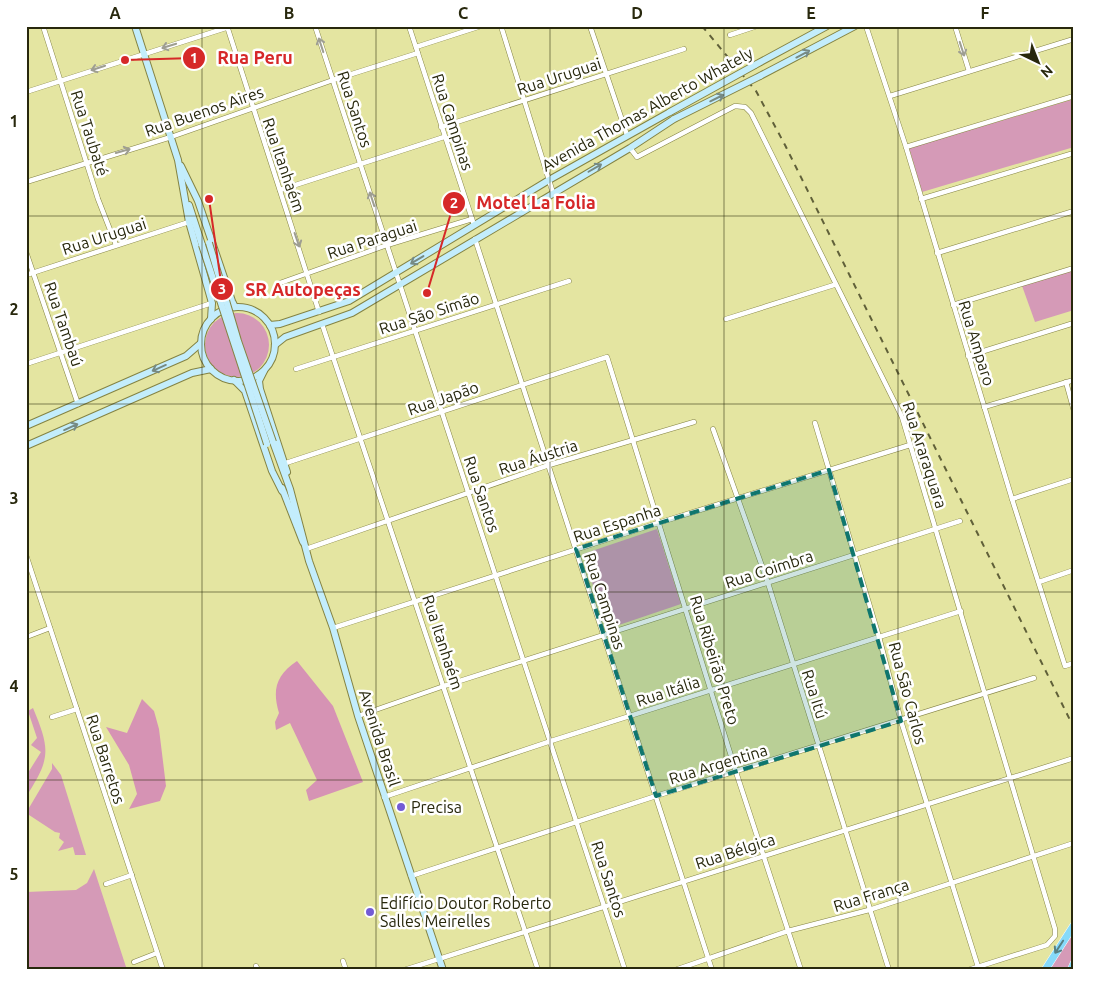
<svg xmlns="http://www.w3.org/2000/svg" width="1100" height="996" font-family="Ubuntu,sans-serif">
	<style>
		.green { fill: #d59ab7 }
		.forest { fill: #d693b4 }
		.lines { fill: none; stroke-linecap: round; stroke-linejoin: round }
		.minor-casing { stroke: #848343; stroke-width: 5.5 }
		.secondary-casing { stroke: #848343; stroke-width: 8 }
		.primary-casing { stroke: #fff; stroke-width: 8 }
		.minor { stroke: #fff; stroke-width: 4.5 }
		.secondary { stroke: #c3edfc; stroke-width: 6 }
		.primary { stroke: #86dafa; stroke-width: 7 }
		.rail { stroke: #606039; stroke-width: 2; stroke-dasharray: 6 6; stroke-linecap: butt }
		.secondary-bridge-casing { stroke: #848343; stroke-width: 8; stroke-linecap: butt }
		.secondary-bridge { stroke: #c3edfc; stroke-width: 6 }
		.oneway { stroke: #9e9e92 }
		.oneway2 { stroke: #768a84 }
		.oneway3 { stroke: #578184 }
		.marked { fill: #0f766e; fill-opacity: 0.2; stroke: #0f766e; stroke-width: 4; stroke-dasharray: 10 6; stroke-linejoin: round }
		.grid { fill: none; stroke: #28280d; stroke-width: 1; stroke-opacity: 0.55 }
		.poi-dot { fill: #735bd5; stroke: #fff; stroke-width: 2 }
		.labels { text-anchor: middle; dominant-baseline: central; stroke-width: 5; stroke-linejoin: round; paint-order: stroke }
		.street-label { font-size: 16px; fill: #28280d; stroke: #fff }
		.poi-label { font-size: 16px; fill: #28280d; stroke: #fff; text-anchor: start }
		.leader { fill: none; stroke: #d62828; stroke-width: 2 }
		.callout-dot { fill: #d62828; stroke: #fff; stroke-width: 2 }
		.mark-label { font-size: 15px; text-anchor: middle; font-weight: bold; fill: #fff }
		.callout-label { font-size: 18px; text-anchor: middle; font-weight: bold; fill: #d62828; stroke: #fff; stroke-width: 5; stroke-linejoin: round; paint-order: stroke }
		.neatline { fill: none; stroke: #28280d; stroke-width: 2 }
		.grid-label { font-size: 16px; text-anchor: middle; font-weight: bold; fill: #28280d }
	</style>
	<rect width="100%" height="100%" fill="#e4e5a1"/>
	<g class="green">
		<polygon points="1074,99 1074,147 922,192 909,148"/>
		<polygon points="1074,267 1074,310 1035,322 1021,283"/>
		<circle cx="237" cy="345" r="32"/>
		<polygon points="657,529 681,604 607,629 583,554"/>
		<path d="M33,708C51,751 50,759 26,797V776L41,752L31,745L37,738L28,711Z"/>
		<polygon points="52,763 61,775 86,855 75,855 73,847 58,851 64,842 59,838 60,833 55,832 26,813 52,769"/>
		<polygon points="94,869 127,970 26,970 26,892 76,890 87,883"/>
		<polygon points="1074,931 1074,954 1067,970 1049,970"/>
	</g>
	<g class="forest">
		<path d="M297,661L333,706L363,782L309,801L306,790L317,780L290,723L276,730L275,722L279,713C272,690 276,675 297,661Z"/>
		<polygon points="142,699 154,711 159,729 166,786 160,801 129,809 137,794 129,765 106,727 127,733"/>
	</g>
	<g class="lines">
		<g class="minor-casing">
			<g id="minor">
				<polyline points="43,26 98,199 116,245"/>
				<polyline points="227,26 319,312"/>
				<polyline points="315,26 625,970"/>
				<polyline points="409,26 474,225"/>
				<polyline points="501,26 553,193"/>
				<polyline points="590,26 627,135"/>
				<polyline points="866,26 906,147 1012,499 1065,666 1074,663"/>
				<polyline points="955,26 969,71"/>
				<polyline points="730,35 757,26"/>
				<polyline points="416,47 481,26"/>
				<polyline points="26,92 232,26"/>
				<polyline points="890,96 1074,39"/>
				<polyline points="441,127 684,49"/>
				<polyline points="906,147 1074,96"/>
				<polyline points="630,148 637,157 735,106 745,107 751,113 902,417 1055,929 1055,936 1047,945 968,970"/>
				<polyline points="26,182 171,137 333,80 418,53"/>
				<polyline points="280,190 444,137"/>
				<polyline points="921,199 1074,153"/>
				<polyline points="475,239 712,970"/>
				<polyline points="26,252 78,404"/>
				<polyline points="937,253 1074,211"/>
				<polyline points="26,275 189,222"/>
				<polyline points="280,283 387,245 472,219"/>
				<polyline points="953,305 1074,268"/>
				<polyline points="726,319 834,285"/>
				<polyline points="322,324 538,970"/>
				<polyline points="968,356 1074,323"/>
				<polyline points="26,364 212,303"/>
				<polyline points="296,369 569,281"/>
				<polyline points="1066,382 1074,411"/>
				<polyline points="984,407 1074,380"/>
				<polyline points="815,423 879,637 901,721 979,970"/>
				<polyline points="713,429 768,583 889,970"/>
				<polyline points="286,463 607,357 736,772 801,970"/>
				<polyline points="1012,499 1074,479"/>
				<polyline points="306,549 549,465 694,422"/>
				<polyline points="26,555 163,970"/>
				<polyline points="1039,582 1074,570"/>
				<polyline points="333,628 658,523 910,445"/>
				<polyline points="29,636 50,628"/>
				<polyline points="358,716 444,686 960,521"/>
				<polyline points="52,717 77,709"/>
				<polyline points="384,797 551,741 961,611"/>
				<polyline points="411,876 656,796 1034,678"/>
				<polyline points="106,884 132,875"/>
				<polyline points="343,961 346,970"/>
				<polyline points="134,962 157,953"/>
				<polyline points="256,966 258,970"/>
				<polyline points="404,970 1074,758"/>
				<polyline points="675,970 788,931 869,910 1074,843"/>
			</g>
		</g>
		<g class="secondary-casing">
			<g id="secondary">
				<polyline points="135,26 178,160 189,222 212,303 211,319"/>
				<polyline points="755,65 827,26"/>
				<polyline points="760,76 855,26"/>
				<polyline points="181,166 198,201 232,301 235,307"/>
				<polyline points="189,205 202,245"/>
				<circle cx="238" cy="344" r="37"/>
				<polyline points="270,325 280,324 349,301 549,180 670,112"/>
				<polyline points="275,345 285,337 352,313 630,148 674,119"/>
				<polyline points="264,371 259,381 260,389 287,472"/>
				<polyline points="234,380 245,391 272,471 282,491"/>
				<polyline points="26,426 186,356 201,343"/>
				<polyline points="273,442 290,489 309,561 333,628 358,716 443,970"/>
				<polyline points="26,446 192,373 211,369"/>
				<polyline points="282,488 303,542"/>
			</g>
		</g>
		<g class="primary-casing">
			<g id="primary">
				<polyline points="1045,970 1074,925"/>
				<polyline points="1071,970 1074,963"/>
			</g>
		</g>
		<use href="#minor" class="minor"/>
		<use href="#secondary" class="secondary"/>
		<use href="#primary" class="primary"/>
		<polyline class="rail" points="702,26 756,91 785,145 1074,728"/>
		<g class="secondary-bridge-casing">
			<g id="secondary-bridge">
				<polyline points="670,112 755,65"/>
				<polyline points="674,119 760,76"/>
				<polyline points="209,243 238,341 273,442"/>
				<polyline points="202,245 267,444"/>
			</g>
		</g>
		<use href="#secondary-bridge" class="secondary-bridge"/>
	</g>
	<defs><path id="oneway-shaft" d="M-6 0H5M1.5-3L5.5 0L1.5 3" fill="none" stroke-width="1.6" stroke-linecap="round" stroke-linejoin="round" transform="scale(1.25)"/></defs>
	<g class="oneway">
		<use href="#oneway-shaft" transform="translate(321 45) rotate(-108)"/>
		<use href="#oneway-shaft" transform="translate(169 46) rotate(163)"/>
		<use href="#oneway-shaft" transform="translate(962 49) rotate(72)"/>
		<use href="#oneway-shaft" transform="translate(98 68) rotate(162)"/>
		<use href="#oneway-shaft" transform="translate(123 151) rotate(-16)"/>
		<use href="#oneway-shaft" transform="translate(372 199) rotate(-108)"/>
		<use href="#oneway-shaft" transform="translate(297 240) rotate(71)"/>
	</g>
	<g class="oneway2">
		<use href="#oneway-shaft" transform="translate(803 54) rotate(-28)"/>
		<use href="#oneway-shaft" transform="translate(717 98) rotate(-26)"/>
		<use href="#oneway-shaft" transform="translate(595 168) rotate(-30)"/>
		<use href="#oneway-shaft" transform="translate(417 260) rotate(149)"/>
		<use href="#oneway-shaft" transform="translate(159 368) rotate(156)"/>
		<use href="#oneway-shaft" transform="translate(71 427) rotate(-24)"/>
	</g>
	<use class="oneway3" href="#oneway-shaft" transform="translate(1059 947) rotate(123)"/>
	<path class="marked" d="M829,470L901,721L656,796L576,549Z"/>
	<path class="grid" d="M202,26V970M376,26V970M550,26V970M724,26V970M898,26V970M26,216H1074M26,404H1074M26,592H1074M26,780H1074"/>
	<g class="poi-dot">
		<circle cx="401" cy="807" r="5"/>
		<circle cx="370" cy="912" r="5"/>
	</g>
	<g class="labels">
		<g class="street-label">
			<text transform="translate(559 76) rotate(-18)">Rua Uruguai</text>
			<text transform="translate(355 109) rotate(72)">Rua Santos</text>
			<text transform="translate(647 109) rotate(-29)">Avenida Thomas Alberto Whately</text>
			<text transform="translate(204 111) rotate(-19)">Rua Buenos Aires</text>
			<text transform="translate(453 122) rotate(72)">Rua Campinas</text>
			<text transform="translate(90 133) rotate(72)">Rua Taubaté</text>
			<text transform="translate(284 165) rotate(71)">Rua Itanhaém</text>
			<text transform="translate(104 236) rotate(-18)">Rua Uruguai</text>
			<text transform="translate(372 239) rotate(-18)">Rua Paraguai</text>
			<text transform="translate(429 313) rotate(-18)">Rua São Simão</text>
			<text transform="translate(64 324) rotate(71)">Rua Tambaú</text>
			<text transform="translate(977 343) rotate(73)">Rua Amparo</text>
			<text transform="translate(443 398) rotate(-19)">Rua Japão</text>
			<text transform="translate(925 455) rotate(72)">Rua Araraquara</text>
			<text transform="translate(538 457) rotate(-18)">Rua Áustria</text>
			<text transform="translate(482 494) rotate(71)">Rua Santos</text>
			<text transform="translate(617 523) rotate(-18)">Rua Espanha</text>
			<text transform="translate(769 569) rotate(-18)">Rua Coimbra</text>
			<text transform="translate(605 601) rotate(72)">Rua Campinas</text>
			<text transform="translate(443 642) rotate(72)">Rua Itanhaém</text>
			<text transform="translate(715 660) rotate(73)">Rua Ribeirão Preto</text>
			<text transform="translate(668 691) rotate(-18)">Rua Itália</text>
			<text transform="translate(908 693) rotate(75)">Rua São Carlos</text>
			<text transform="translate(815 694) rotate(72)">Rua Itú</text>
			<text transform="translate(380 738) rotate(72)">Avenida Brasil</text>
			<text transform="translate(106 759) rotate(72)">Rua Barretos</text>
			<text transform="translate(718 764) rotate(-17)">Rua Argentina</text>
			<text transform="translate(735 851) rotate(-18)">Rua Bélgica</text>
			<text transform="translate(609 879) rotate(72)">Rua Santos</text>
			<text transform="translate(871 895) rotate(-17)">Rua França</text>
		</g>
		<g class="poi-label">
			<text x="411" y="807">Precisa</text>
			<text x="380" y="903">Edifício Doutor Roberto<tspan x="380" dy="18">Salles Meirelles</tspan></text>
		</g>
	</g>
	<path class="leader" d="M125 60L194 58M427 293L454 203M209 199L222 289"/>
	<g class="callout-dot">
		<circle cx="125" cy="60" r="5"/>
		<circle cx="427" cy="293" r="5"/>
		<circle cx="209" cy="199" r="5"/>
		<circle cx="194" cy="58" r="12"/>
		<circle cx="454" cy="203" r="12"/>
		<circle cx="222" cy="289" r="12"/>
	</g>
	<g class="mark-label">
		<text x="194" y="63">1</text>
		<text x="454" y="208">2</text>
		<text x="222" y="294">3</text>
	</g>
	<g class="callout-label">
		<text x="255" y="64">Rua Peru</text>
		<text x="536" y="209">Motel La Folia</text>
		<text x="303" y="296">SR Autopeças</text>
	</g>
	<rect width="1100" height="996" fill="none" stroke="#ffffff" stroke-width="55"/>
	<g transform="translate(1038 62) rotate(137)" stroke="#ffffff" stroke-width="4" paint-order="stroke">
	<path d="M0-4L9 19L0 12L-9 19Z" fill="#28280d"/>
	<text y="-8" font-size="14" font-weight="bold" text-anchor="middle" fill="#28280d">N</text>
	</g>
	<rect x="28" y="28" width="1044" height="940" class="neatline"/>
	<g class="grid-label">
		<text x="115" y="19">A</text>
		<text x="289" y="19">B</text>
		<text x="463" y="19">C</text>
		<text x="637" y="19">D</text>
		<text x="811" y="19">E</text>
		<text x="985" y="19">F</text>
		<text x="14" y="127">1</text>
		<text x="14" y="315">2</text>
		<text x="14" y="504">3</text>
		<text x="14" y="692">4</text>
		<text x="14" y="880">5</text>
	</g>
</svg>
